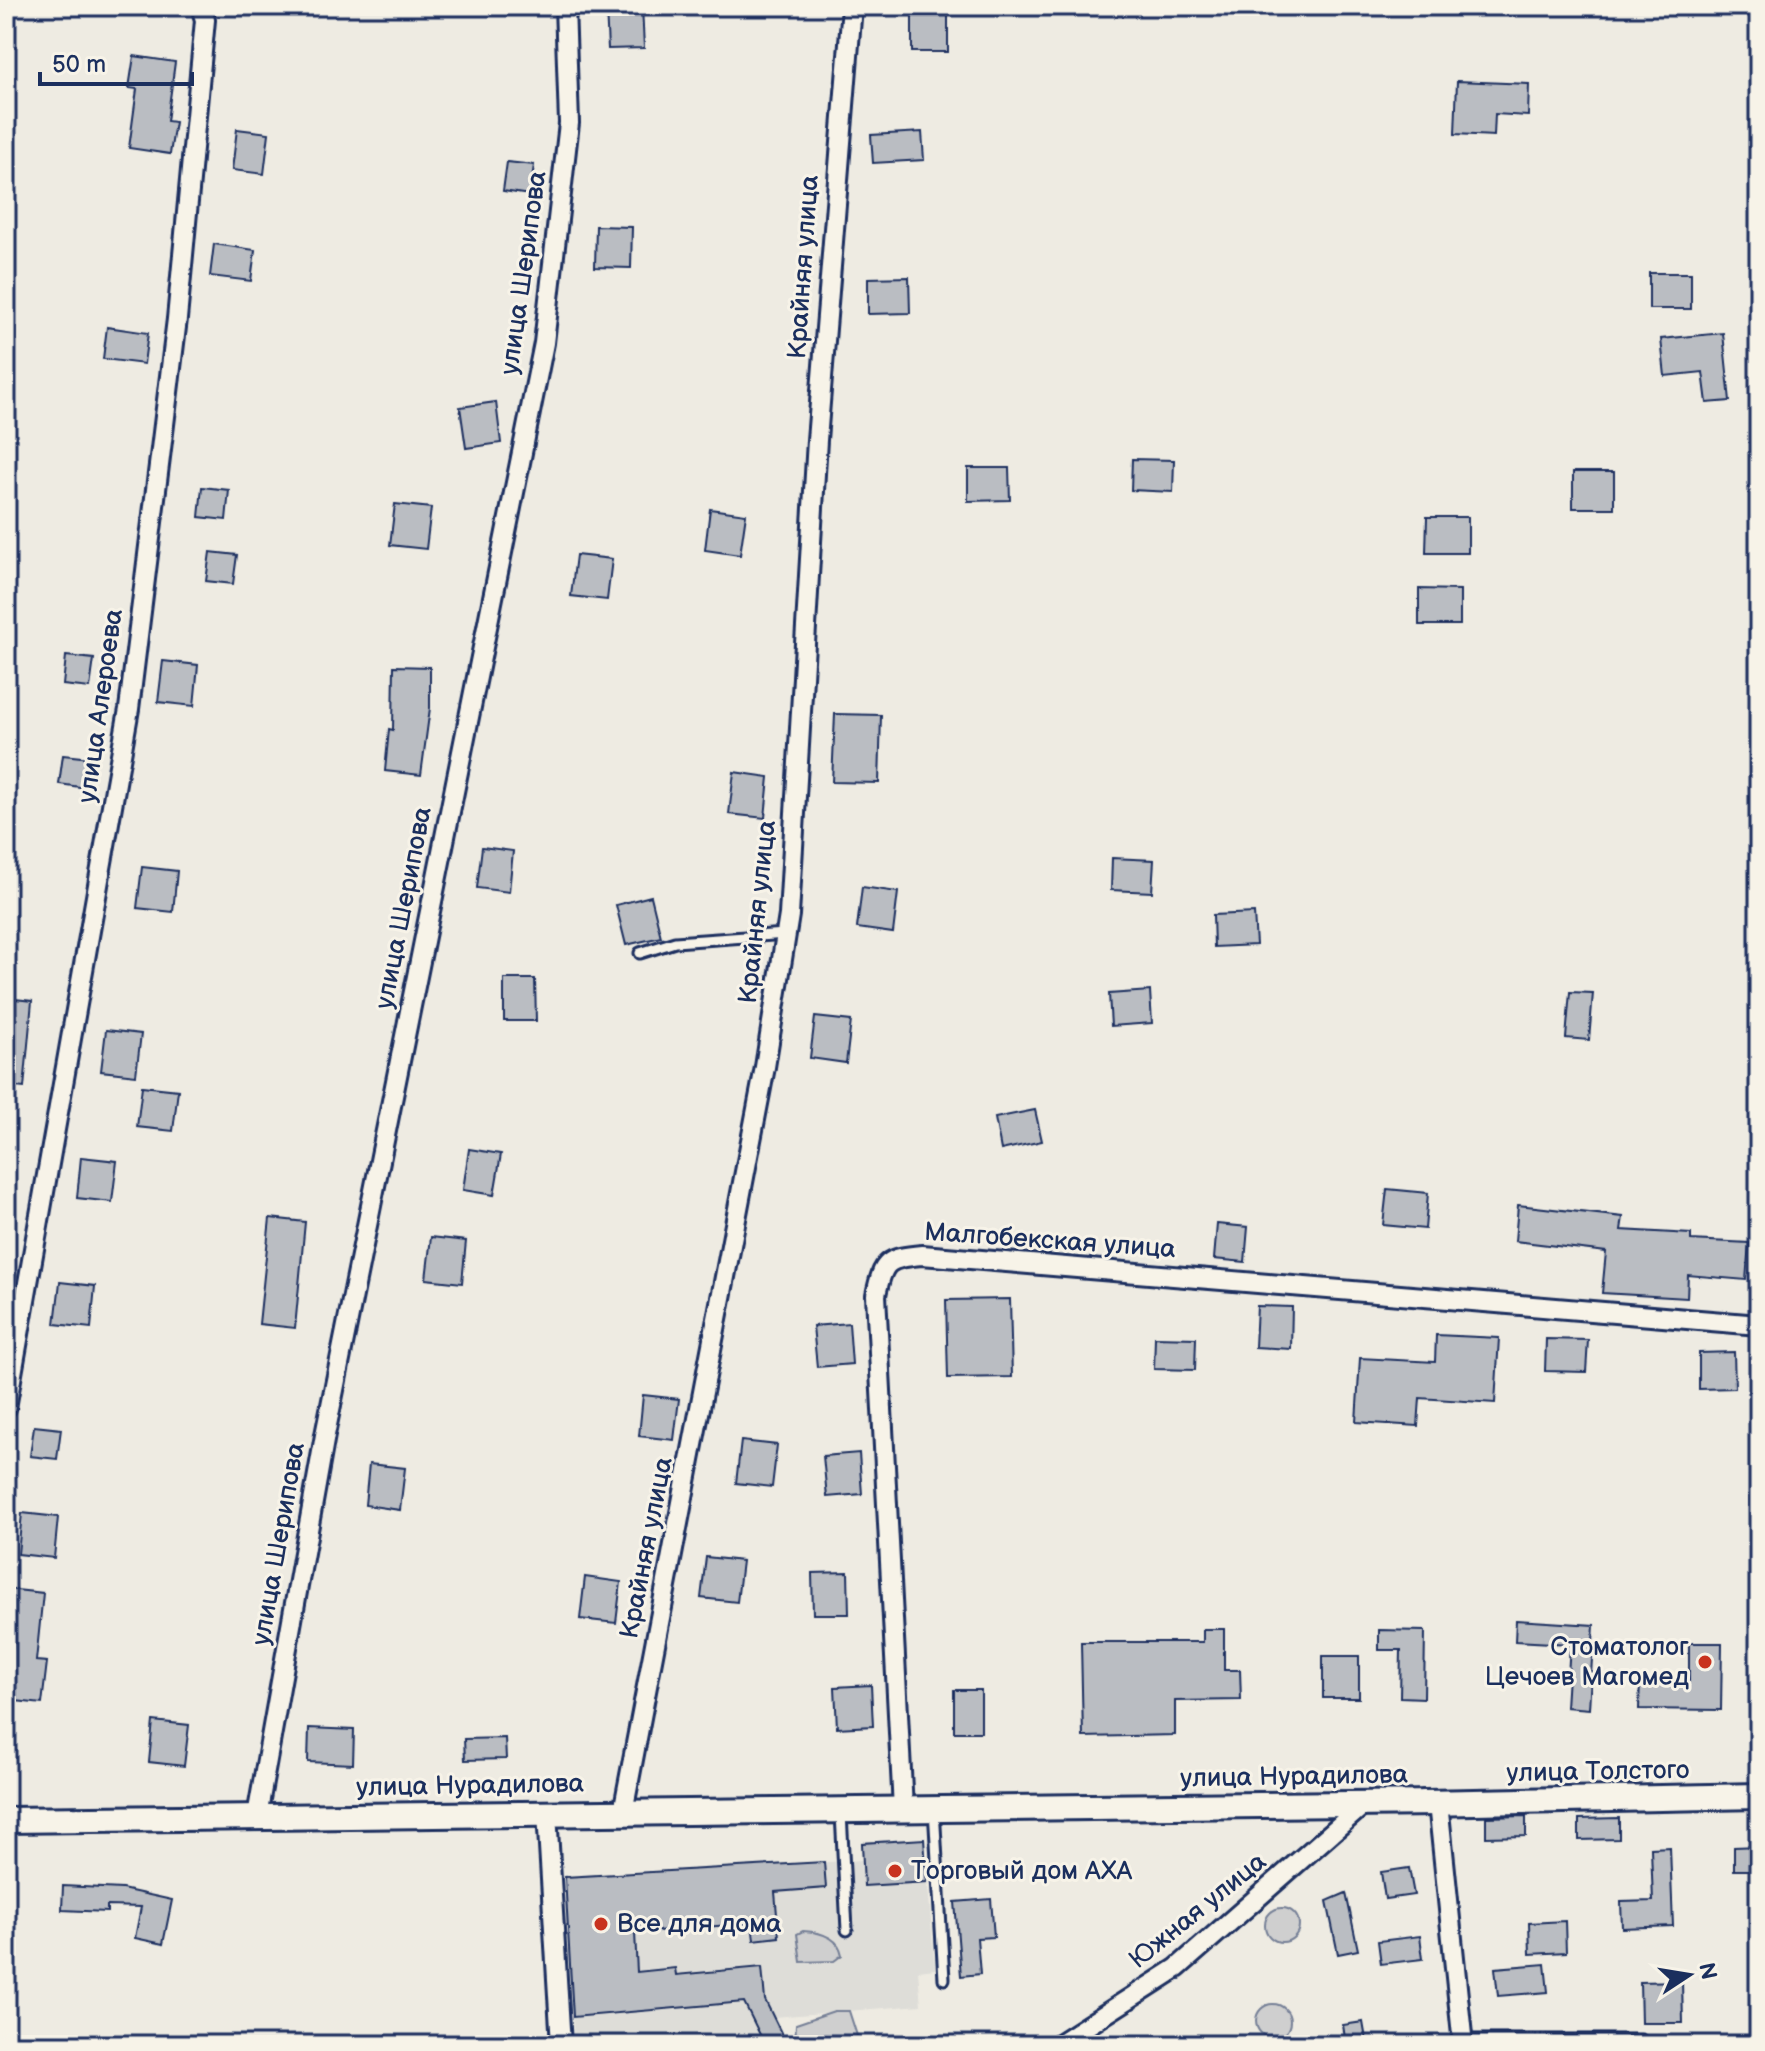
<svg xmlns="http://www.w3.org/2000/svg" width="1765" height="2051" font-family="'Balsamiq Sans',sans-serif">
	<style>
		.built { fill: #deddd8 }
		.green { fill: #cfcfcf; stroke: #757f96; stroke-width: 2 }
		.building { fill: #babdc2; stroke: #1b2f5e; stroke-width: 2 }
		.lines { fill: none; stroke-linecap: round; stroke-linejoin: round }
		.service-casing { stroke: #1b2f5e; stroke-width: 15 }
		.minor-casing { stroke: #1b2f5e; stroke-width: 24 }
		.tertiary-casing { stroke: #1b2f5e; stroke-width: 30 }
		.service { stroke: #f7f3e8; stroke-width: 9 }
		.minor { stroke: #f7f3e8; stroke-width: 18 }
		.tertiary { stroke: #f7f3e8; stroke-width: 24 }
		.poi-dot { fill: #c8321e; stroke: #f7f3e8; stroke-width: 3 }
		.labels { text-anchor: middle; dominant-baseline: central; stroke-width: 6; stroke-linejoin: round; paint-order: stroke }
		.street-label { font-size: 26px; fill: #1b2f5e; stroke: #f7f3e8 }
		.poi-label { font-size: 26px; fill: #1b2f5e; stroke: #f7f3e8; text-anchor: start }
	</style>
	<rect width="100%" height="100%" fill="#eeebe2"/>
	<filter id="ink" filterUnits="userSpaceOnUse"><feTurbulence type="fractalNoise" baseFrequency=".0125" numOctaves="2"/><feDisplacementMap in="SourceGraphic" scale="16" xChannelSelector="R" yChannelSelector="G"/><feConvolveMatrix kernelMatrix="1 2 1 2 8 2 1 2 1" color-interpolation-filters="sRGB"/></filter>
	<g filter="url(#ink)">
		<polygon class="built" points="924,1839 935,1969 918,1971 921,2005 774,2017 785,2045 574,2045 565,1877 862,1860 862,1843"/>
		<g class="green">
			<circle cx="1282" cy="1925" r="17"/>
			<path d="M803,1931C820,1932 839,1937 842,1955L834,1961L801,1962L797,1934Z"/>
			<circle cx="1273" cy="2021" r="17"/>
			<polygon points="834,2011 849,2011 860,2045 795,2045 796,2024"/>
		</g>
		<g class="building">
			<polygon points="642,6 644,48 608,49 606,8"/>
			<rect x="912" y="10" width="36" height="42"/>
			<polygon points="134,56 175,62 167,121 175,122 170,154 129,148 137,89 129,88"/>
			<polygon points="1457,81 1529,84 1528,116 1495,114 1494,136 1455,134"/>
			<polygon points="237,129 269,133 264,174 232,170"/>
			<polygon points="922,132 924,160 873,163 871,135"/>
			<polygon points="507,162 534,165 530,195 503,191"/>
			<polygon points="596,226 632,227 631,268 595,267"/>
			<polygon points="214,244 255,250 251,281 210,276"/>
			<rect x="1649" y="273" width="42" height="36"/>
			<polygon points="909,277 910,313 868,314 868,278"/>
			<polygon points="107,327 148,333 144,364 103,359"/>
			<polygon points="1723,333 1730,401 1707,403 1703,372 1665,376 1661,339"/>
			<polygon points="496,402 501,443 466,448 460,407"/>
			<polygon points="1132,459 1174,460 1173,492 1131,490"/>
			<polygon points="968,468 1009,468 1010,500 968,501"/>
			<rect x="1573" y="472" width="41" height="36"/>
			<polygon points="202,487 229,490 226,520 199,517"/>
			<polygon points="395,504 431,508 426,549 390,545"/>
			<polygon points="710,509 746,514 740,555 705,550"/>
			<polygon points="1427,517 1468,517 1468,553 1426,553"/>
			<polygon points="210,552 237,555 233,584 206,581"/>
			<polygon points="576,555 612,559 607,600 571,596"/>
			<polygon points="1419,589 1460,590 1460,625 1419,625"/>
			<polygon points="66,656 94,659 90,688 63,685"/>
			<polygon points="163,661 198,665 194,706 158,702"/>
			<polygon points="394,666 430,667 430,708 421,775 385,771 389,729 393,730"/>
			<polygon points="835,714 881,715 879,783 832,782"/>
			<polygon points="63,755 90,758 87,788 59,784"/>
			<polygon points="734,772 769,777 765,818 729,814"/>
			<polygon points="482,847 513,851 509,892 477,888"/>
			<polygon points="1112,858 1154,860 1152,892 1111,890"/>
			<polygon points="142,867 177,871 173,912 137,908"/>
			<polygon points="862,887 898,892 893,933 857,928"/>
			<polygon points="651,896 661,937 626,945 616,905"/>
			<polygon points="1254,913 1256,945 1214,947 1213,915"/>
			<polygon points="504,979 535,979 536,1021 504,1021"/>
			<polygon points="1150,991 1152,1023 1111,1026 1109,994"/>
			<polygon points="1570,992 1593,993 1589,1040 1566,1038"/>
			<polygon points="6,998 32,1001 24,1088 6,1086"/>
			<polygon points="815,1017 851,1021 846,1063 810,1058"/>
			<polygon points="106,1030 141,1034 136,1075 101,1071"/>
			<polygon points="142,1086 178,1090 173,1131 137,1127"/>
			<polygon points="1035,1110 1042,1141 1001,1150 995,1118"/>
			<polygon points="469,1149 501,1154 494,1195 463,1190"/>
			<polygon points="81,1157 117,1161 112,1202 77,1198"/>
			<polygon points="1387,1189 1428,1193 1425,1229 1383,1225"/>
			<polygon points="1518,1205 1623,1217 1621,1230 1691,1234 1691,1240 1749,1243 1746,1280 1688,1275 1687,1298 1602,1293 1606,1252 1515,1241"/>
			<polygon points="270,1218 305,1222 295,1328 259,1324"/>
			<polygon points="1217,1224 1248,1227 1245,1262 1214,1259"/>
			<polygon points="431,1237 466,1241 462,1283 426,1279"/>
			<polygon points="60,1282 95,1286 91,1328 55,1324"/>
			<polygon points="1010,1299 1012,1377 948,1378 946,1300"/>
			<polygon points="1257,1306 1292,1307 1291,1349 1255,1347"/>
			<polygon points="849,1323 852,1364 817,1367 813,1326"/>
			<polygon points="1436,1335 1499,1338 1495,1403 1420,1398 1418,1426 1356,1422 1360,1358 1435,1362"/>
			<polygon points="1155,1337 1196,1338 1195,1370 1154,1369"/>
			<polygon points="1546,1339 1588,1340 1586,1372 1545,1371"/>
			<polygon points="1734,1352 1735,1388 1699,1389 1699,1353"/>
			<polygon points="643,1395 679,1399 674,1440 639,1436"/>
			<polygon points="34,1426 61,1429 57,1459 30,1456"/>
			<polygon points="741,1441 777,1445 772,1487 736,1483"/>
			<polygon points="859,1453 862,1494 827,1497 823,1456"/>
			<polygon points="369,1464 405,1468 400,1510 365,1505"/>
			<polygon points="22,1513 58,1517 54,1558 18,1554"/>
			<polygon points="706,1557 742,1561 737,1602 701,1598"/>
			<polygon points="848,1572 849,1614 813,1614 812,1573"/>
			<polygon points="585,1577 621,1582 616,1623 580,1619"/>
			<polygon points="7,1589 43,1593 36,1661 47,1662 42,1704 7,1700 14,1632 6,1631"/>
			<polygon points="1516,1620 1594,1625 1589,1709 1566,1707 1570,1644 1515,1641"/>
			<polygon points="1203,1629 1224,1629 1224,1670 1240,1670 1241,1700 1175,1701 1175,1735 1083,1737 1081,1642 1203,1642"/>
			<polygon points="1379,1630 1425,1631 1424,1698 1400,1697 1401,1650 1379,1650"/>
			<polygon points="1689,1643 1722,1643 1721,1710 1639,1709 1640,1681 1689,1681"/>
			<rect x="1323" y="1656" width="36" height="42"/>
			<polygon points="871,1685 873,1726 837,1728 835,1687"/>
			<rect x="954" y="1690" width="27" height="42"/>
			<polygon points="153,1721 189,1725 184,1766 149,1762"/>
			<polygon points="309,1728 354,1730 353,1764 308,1762"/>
			<polygon points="505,1738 506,1759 465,1760 464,1739"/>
			<polygon points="1526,1816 1526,1836 1486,1837 1486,1817"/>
			<polygon points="1619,1818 1619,1839 1579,1840 1579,1819"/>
			<polygon points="924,1839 927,1882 864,1886 862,1843"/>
			<polygon points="1759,1846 1759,1870 1734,1870 1734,1847"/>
			<polygon points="1670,1847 1673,1926 1622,1928 1621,1902 1653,1901 1651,1848"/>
			<polygon points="824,1862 826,1888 775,1892 779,1937 754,1940 752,1923 635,1933 637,1972 675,1968 676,1975 762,1967 765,2000 787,2045 765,2045 744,2002 573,2017 565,1877"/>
			<polygon points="1409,1868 1414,1895 1385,1899 1381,1872"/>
			<polygon points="63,1886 122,1889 172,1900 163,1944 135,1938 141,1907 107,1906 107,1912 62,1910"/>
			<polygon points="1346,1893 1358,1950 1338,1954 1327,1901"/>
			<polygon points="991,1899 994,1937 977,1938 980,1974 961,1976 955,1902"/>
			<polygon points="1565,1921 1566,1952 1530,1954 1529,1923"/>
			<polygon points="1420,1936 1423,1959 1381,1964 1378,1941"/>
			<polygon points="1545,1964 1548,1992 1498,1996 1495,1968"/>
			<polygon points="1682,1981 1683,2023 1641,2023 1640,1982"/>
			<polygon points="1363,2022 1367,2045 1346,2045 1343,2025"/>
		</g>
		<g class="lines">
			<g class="service-casing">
				<g id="service">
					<polyline points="640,953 675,942 786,934"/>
					<polyline points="934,1809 944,1979"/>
					<polyline points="841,1813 847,1930"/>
					<polyline points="1463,2040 1641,2040"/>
				</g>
			</g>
			<g class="minor-casing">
				<g id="minor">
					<polyline points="6,1408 129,709 177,319 205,20 201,6"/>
					<polyline points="1438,1803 1463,2045"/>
					<path d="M903,1809L876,1295C883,1261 887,1258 922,1255L1759,1325"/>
					<polyline points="623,1812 765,1067 789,915 817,440 852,6"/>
					<polyline points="547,1813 561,2045"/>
					<polyline points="257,1816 325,1435 544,343 569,123 565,6"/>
					<polyline points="1057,2045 1177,1968 1362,1806"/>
				</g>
			</g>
			<g class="tertiary-casing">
				<g id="tertiary">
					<polyline points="1425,1803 1759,1796"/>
					<polyline points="6,1820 1438,1803"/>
				</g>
			</g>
			<use href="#service" class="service"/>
			<use href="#minor" class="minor"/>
			<use href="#tertiary" class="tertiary"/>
		</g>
	</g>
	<g class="poi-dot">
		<circle cx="1705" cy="1662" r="8"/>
		<circle cx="895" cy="1871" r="8"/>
		<circle cx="601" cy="1924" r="8"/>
	</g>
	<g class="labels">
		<g class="street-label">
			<text transform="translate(804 267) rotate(-86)">Крайняя улица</text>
			<text transform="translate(524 273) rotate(-82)">улица Шерипова</text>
			<text transform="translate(101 706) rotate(-82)">улица Алероева</text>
			<text transform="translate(404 908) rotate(-79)">улица Шерипова</text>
			<text transform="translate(758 912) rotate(-84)">Крайняя улица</text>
			<text transform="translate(1050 1241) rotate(4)">Малгобекская улица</text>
			<text transform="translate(279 1544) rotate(-80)">улица Шерипова</text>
			<text transform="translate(647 1548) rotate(-79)">Крайняя улица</text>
			<text transform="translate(1598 1772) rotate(-1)">улица Толстого</text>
			<text transform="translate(1294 1777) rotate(-1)">улица Нурадилова</text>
			<text transform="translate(470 1786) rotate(-1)">улица Нурадилова</text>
			<text transform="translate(1198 1911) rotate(-39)">Южная улица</text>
		</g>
		<g class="poi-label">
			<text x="1689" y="1647" text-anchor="end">Стоматолог<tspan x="1689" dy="30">Цечоев Магомед</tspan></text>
			<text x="911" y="1871">Торговый дом АХА</text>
			<text x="617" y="1924">Все для дома</text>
		</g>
	</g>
	<rect width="1765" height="2051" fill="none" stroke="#f7f3e8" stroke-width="32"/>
	<rect x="16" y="16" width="1733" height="2019" fill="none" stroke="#1b2f5e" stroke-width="3" filter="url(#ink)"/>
	<g transform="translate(1689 1975) rotate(78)" stroke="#f7f3e8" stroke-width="6" paint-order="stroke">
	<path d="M0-6L14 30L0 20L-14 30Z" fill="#1b2f5e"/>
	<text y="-12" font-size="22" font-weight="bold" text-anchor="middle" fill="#1b2f5e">N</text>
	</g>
	<path d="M40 72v12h152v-12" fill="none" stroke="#1b2f5e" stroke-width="4"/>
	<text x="52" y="72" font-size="24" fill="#1b2f5e" stroke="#f7f3e8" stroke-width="6" paint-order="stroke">50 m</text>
</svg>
